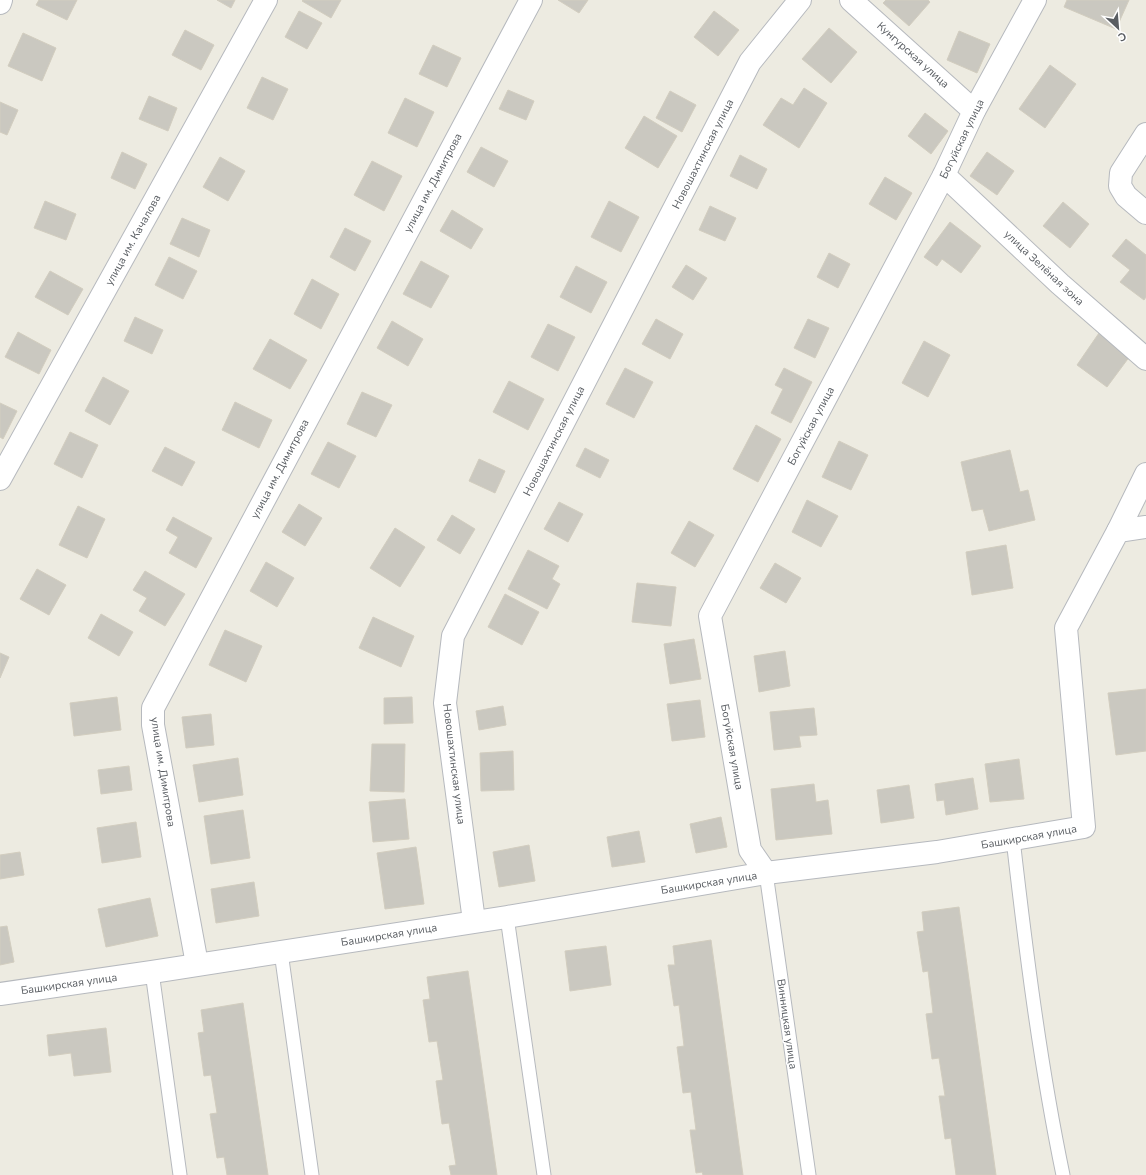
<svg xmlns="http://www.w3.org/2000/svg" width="1146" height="1175" font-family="'Nunito Sans',sans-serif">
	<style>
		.building { fill: #cac8c0; stroke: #d2cdbf }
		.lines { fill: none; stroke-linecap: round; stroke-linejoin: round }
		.service-casing { stroke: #b6b9be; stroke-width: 15 }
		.minor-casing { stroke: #b6b9be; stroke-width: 24 }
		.service { stroke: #fff; stroke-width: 13 }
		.minor { stroke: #fff; stroke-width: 22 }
		.labels { text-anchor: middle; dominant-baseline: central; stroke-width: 3; stroke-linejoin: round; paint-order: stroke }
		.street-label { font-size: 11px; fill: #595d62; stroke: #fff }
	</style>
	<rect width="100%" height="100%" fill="#edebe1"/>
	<g class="building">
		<polygon points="39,0 77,0 67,20 36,5"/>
		<polygon points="217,0 235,0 231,8"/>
		<polygon points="303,0 341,0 331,18 302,1"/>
		<polygon points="558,0 588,0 579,13"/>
		<polygon points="886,0 928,0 930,2 909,26 883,3"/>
		<polygon points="1067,0 1129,0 1116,29 1064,7"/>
		<polygon points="299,11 322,23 307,49 285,37"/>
		<polygon points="714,11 739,30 718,56 694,37"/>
		<polygon points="829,28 857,52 831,83 802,59"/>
		<polygon points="185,30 214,45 201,70 172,55"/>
		<polygon points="959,31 990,44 977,73 947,60"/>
		<polygon points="23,33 56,48 42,81 8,66"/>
		<polygon points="433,45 461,58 447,87 419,74"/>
		<polygon points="1050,65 1076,84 1045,128 1019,109"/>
		<polygon points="262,77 288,89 273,120 247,108"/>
		<polygon points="804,88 827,103 799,148 763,125 781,98 793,105"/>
		<polygon points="508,90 534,101 526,120 499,109"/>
		<polygon points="670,91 696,105 682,132 656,118"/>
		<polygon points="149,96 177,108 168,131 139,119"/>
		<polygon points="405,98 434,112 417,147 388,133"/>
		<polygon points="0,102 18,110 7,135 0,132"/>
		<polygon points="925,113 948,131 931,154 908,136"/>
		<polygon points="644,116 677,136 658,168 625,148"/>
		<polygon points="481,147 508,161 494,187 467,172"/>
		<polygon points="122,152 147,164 135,189 111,178"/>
		<polygon points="987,152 1014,171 997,195 970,176"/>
		<polygon points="740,155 767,169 757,189 730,176"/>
		<polygon points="220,157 245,171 228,201 203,187"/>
		<polygon points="372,161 402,176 384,211 354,195"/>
		<polygon points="885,177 912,193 896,220 869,204"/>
		<polygon points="45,201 76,214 66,240 34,228"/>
		<polygon points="609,201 639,217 621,252 591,237"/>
		<polygon points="1063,202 1089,224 1070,248 1043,226"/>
		<polygon points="710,206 736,218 725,241 699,230"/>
		<polygon points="452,210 483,229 471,249 440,231"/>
		<polygon points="182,218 210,230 199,257 170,244"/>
		<polygon points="950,222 981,246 961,273 942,259 937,266 924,257"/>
		<polygon points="345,228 371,241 355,271 330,257"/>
		<polygon points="1126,239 1146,255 1146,297 1144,300 1120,282 1130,270 1112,256"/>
		<polygon points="829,253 850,264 838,288 817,277"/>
		<polygon points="169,257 197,271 183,299 155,285"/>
		<polygon points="421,261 449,276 431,308 403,294"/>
		<polygon points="686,265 707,278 693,300 672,287"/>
		<polygon points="576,266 607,282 591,313 560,297"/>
		<polygon points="50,271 83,289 68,315 35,297"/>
		<polygon points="312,279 339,294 321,329 294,314"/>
		<polygon points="135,317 163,330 152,354 124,341"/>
		<polygon points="656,319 683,334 670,359 642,344"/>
		<polygon points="808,319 829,328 815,358 794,348"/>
		<polygon points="392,321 423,339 408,366 377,348"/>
		<polygon points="548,324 575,337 558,371 531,357"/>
		<polygon points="18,332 51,350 39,374 5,357"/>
		<polygon points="1099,333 1130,356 1107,387 1077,365"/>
		<polygon points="270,339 307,360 290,389 253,369"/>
		<polygon points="924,341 950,355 928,397 902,383"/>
		<polygon points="625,368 653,382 634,418 606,404"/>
		<polygon points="784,368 812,382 791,423 771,413 783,389 775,385"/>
		<polygon points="103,377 129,391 110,425 85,411"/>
		<polygon points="509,381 544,399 528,430 493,412"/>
		<polygon points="362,392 392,405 376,437 347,424"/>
		<polygon points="235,402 272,420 259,448 222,430"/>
		<polygon points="0,403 17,411 3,439 0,437"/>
		<polygon points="756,425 781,439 758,482 733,469"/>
		<polygon points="70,432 98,445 82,478 54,464"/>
		<polygon points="839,441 868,455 851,490 822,477"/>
		<polygon points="328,442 356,456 339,488 311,474"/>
		<polygon points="165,447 195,462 182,486 152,471"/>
		<polygon points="585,448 609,460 600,478 576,466"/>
		<polygon points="1010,450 1020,492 1028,490 1035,520 989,531 983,509 972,511 961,462"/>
		<polygon points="479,459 505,471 495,493 469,481"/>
		<polygon points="807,500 838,516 821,547 792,532"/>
		<polygon points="559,502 583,514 568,542 544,529"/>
		<polygon points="299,504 322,518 305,546 282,532"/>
		<polygon points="78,506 105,519 87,558 59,545"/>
		<polygon points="452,515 475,529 460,554 437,540"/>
		<polygon points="173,517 212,538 196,568 169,553 178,537 166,530"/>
		<polygon points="689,521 714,535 695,567 671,553"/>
		<polygon points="395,528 425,547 400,587 370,568"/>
		<polygon points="1006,545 1013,588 972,595 966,552"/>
		<polygon points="528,550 559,566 552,579 560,584 547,609 508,589"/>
		<polygon points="266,562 294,578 277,607 250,591"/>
		<polygon points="775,563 801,578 786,603 760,588"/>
		<polygon points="37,569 66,585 49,615 20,599"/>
		<polygon points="145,571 185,594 165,626 139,611 147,598 133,590"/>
		<polygon points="637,583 676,587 671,626 632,622"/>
		<polygon points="505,594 539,612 522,645 488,627"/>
		<polygon points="101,614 133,632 119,656 88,638"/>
		<polygon points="373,617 414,636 401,667 359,648"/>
		<polygon points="225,630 262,646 246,682 209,665"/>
		<polygon points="694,639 701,679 670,684 664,644"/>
		<polygon points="785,651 790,686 759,692 754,656"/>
		<polygon points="0,653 9,657 0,678"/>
		<polygon points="1146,689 1146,751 1116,755 1108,693"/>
		<polygon points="117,697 121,730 74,736 70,703"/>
		<polygon points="412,697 413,723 384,724 384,698"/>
		<polygon points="700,700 705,737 672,741 667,704"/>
		<polygon points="503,706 506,725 479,730 476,711"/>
		<polygon points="814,708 817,735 799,736 801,747 774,750 770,712"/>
		<polygon points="211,714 214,745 186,748 182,717"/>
		<polygon points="372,744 405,744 404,792 370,791"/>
		<polygon points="513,751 514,790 481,791 480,753"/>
		<polygon points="238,758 243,795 199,802 193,765"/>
		<polygon points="1019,759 1024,799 990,802 985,764"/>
		<polygon points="129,766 132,790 101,794 98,770"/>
		<polygon points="973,778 978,809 946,815 944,800 937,801 935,784"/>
		<polygon points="814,784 816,802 828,800 832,834 776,840 771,789"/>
		<polygon points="909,785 914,818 881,823 877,790"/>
		<polygon points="405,799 409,839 373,842 369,802"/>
		<polygon points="243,810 250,858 211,864 204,816"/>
		<polygon points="721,817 727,847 696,853 690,824"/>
		<polygon points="136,822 141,857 102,863 97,828"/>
		<polygon points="639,831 645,862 612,867 607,837"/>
		<polygon points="529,845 535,881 499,887 493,852"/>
		<polygon points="416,847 424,904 385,909 377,853"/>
		<polygon points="20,852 24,875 0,879 0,855"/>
		<polygon points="254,882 259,916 216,923 211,889"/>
		<polygon points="150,898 158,936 106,947 98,909"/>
		<polygon points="959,907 996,1175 956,1175 951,1138 945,1139 939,1096 945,1096 939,1058 932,1059 926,1014 933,1013 928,971 923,972 917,932 924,931 922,912"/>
		<polygon points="7,926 14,962 0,965 0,927"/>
		<polygon points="711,940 743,1175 703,1175 702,1172 696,1173 690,1130 696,1130 691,1092 683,1093 677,1047 684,1046 679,1005 674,1006 668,965 675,965 673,946"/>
		<polygon points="606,946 611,985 570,991 565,951"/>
		<polygon points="468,971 497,1175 451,1175 449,1166 456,1165 449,1123 442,1124 436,1081 443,1080 437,1041 429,1042 423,1000 430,999 427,977"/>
		<polygon points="243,1003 268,1175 227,1175 224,1157 217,1158 210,1114 217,1113 211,1075 204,1076 198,1033 204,1032 201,1010"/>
		<polygon points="106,1028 111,1072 74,1076 71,1053 49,1056 47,1035"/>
	</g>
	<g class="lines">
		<g class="service-casing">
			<g id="service">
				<path d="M1013,839C1026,952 1040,1064 1063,1175"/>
				<polyline points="766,873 809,1175"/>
				<polyline points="507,917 544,1175"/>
				<polyline points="281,952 312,1175"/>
				<polyline points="152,972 180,1175"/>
			</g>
		</g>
		<g class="minor-casing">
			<g id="minor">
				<polyline points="851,0 974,111"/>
				<polyline points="0,3 1,0"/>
				<polyline points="1146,134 1121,173 1120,186 1126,196 1146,213"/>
				<polyline points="944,175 1060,284 1146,359"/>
				<polyline points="0,479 266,0"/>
				<polyline points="1118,531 1146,474"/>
				<polyline points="766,873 750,850 710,616 944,175 974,111 1035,0"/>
				<polyline points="474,921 445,703 453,636 750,62 800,0"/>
				<polyline points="197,964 153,725 153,708 531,0"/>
				<polyline points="0,994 152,972 507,917 766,873 937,852 1084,827 1066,628 1118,531 1146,527"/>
			</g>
		</g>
		<use href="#service" class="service"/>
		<use href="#minor" class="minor"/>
	</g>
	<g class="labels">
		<g class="street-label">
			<text transform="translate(913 55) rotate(42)">Кунгурская улица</text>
			<text transform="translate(962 139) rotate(-64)">Богуйская улица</text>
			<text transform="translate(703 154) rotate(-63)">Новошахтинская улица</text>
			<text transform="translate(433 183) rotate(-62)">улица им. Димитрова</text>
			<text transform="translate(133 240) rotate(-61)">улица им. Качалова</text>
			<text transform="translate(1044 268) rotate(43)">улица Зелёная зона</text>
			<text transform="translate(811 426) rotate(-62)">Богуйская улица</text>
			<text transform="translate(554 441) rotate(-63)">Новошахтинская улица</text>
			<text transform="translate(280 469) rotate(-62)">улица им. Димитрова</text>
			<text transform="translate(732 747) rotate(80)">Богуйская улица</text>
			<text transform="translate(454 764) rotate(83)">Новошахтинская улица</text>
			<text transform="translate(163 772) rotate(81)">улица им. Димитрова</text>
			<text transform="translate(1029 837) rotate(-10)">Башкирская улица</text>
			<text transform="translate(709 883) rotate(-9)">Башкирская улица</text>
			<text transform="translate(389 935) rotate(-9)">Башкирская улица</text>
			<text transform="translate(69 984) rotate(-8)">Башкирская улица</text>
			<text transform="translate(787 1024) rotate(82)">Винницкая улица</text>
		</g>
	</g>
	<g transform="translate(1118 28) rotate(154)" stroke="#ffffff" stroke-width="3" paint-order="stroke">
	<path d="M0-3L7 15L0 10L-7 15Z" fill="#595d62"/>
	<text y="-6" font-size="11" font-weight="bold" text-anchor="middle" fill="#595d62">С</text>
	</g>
</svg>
